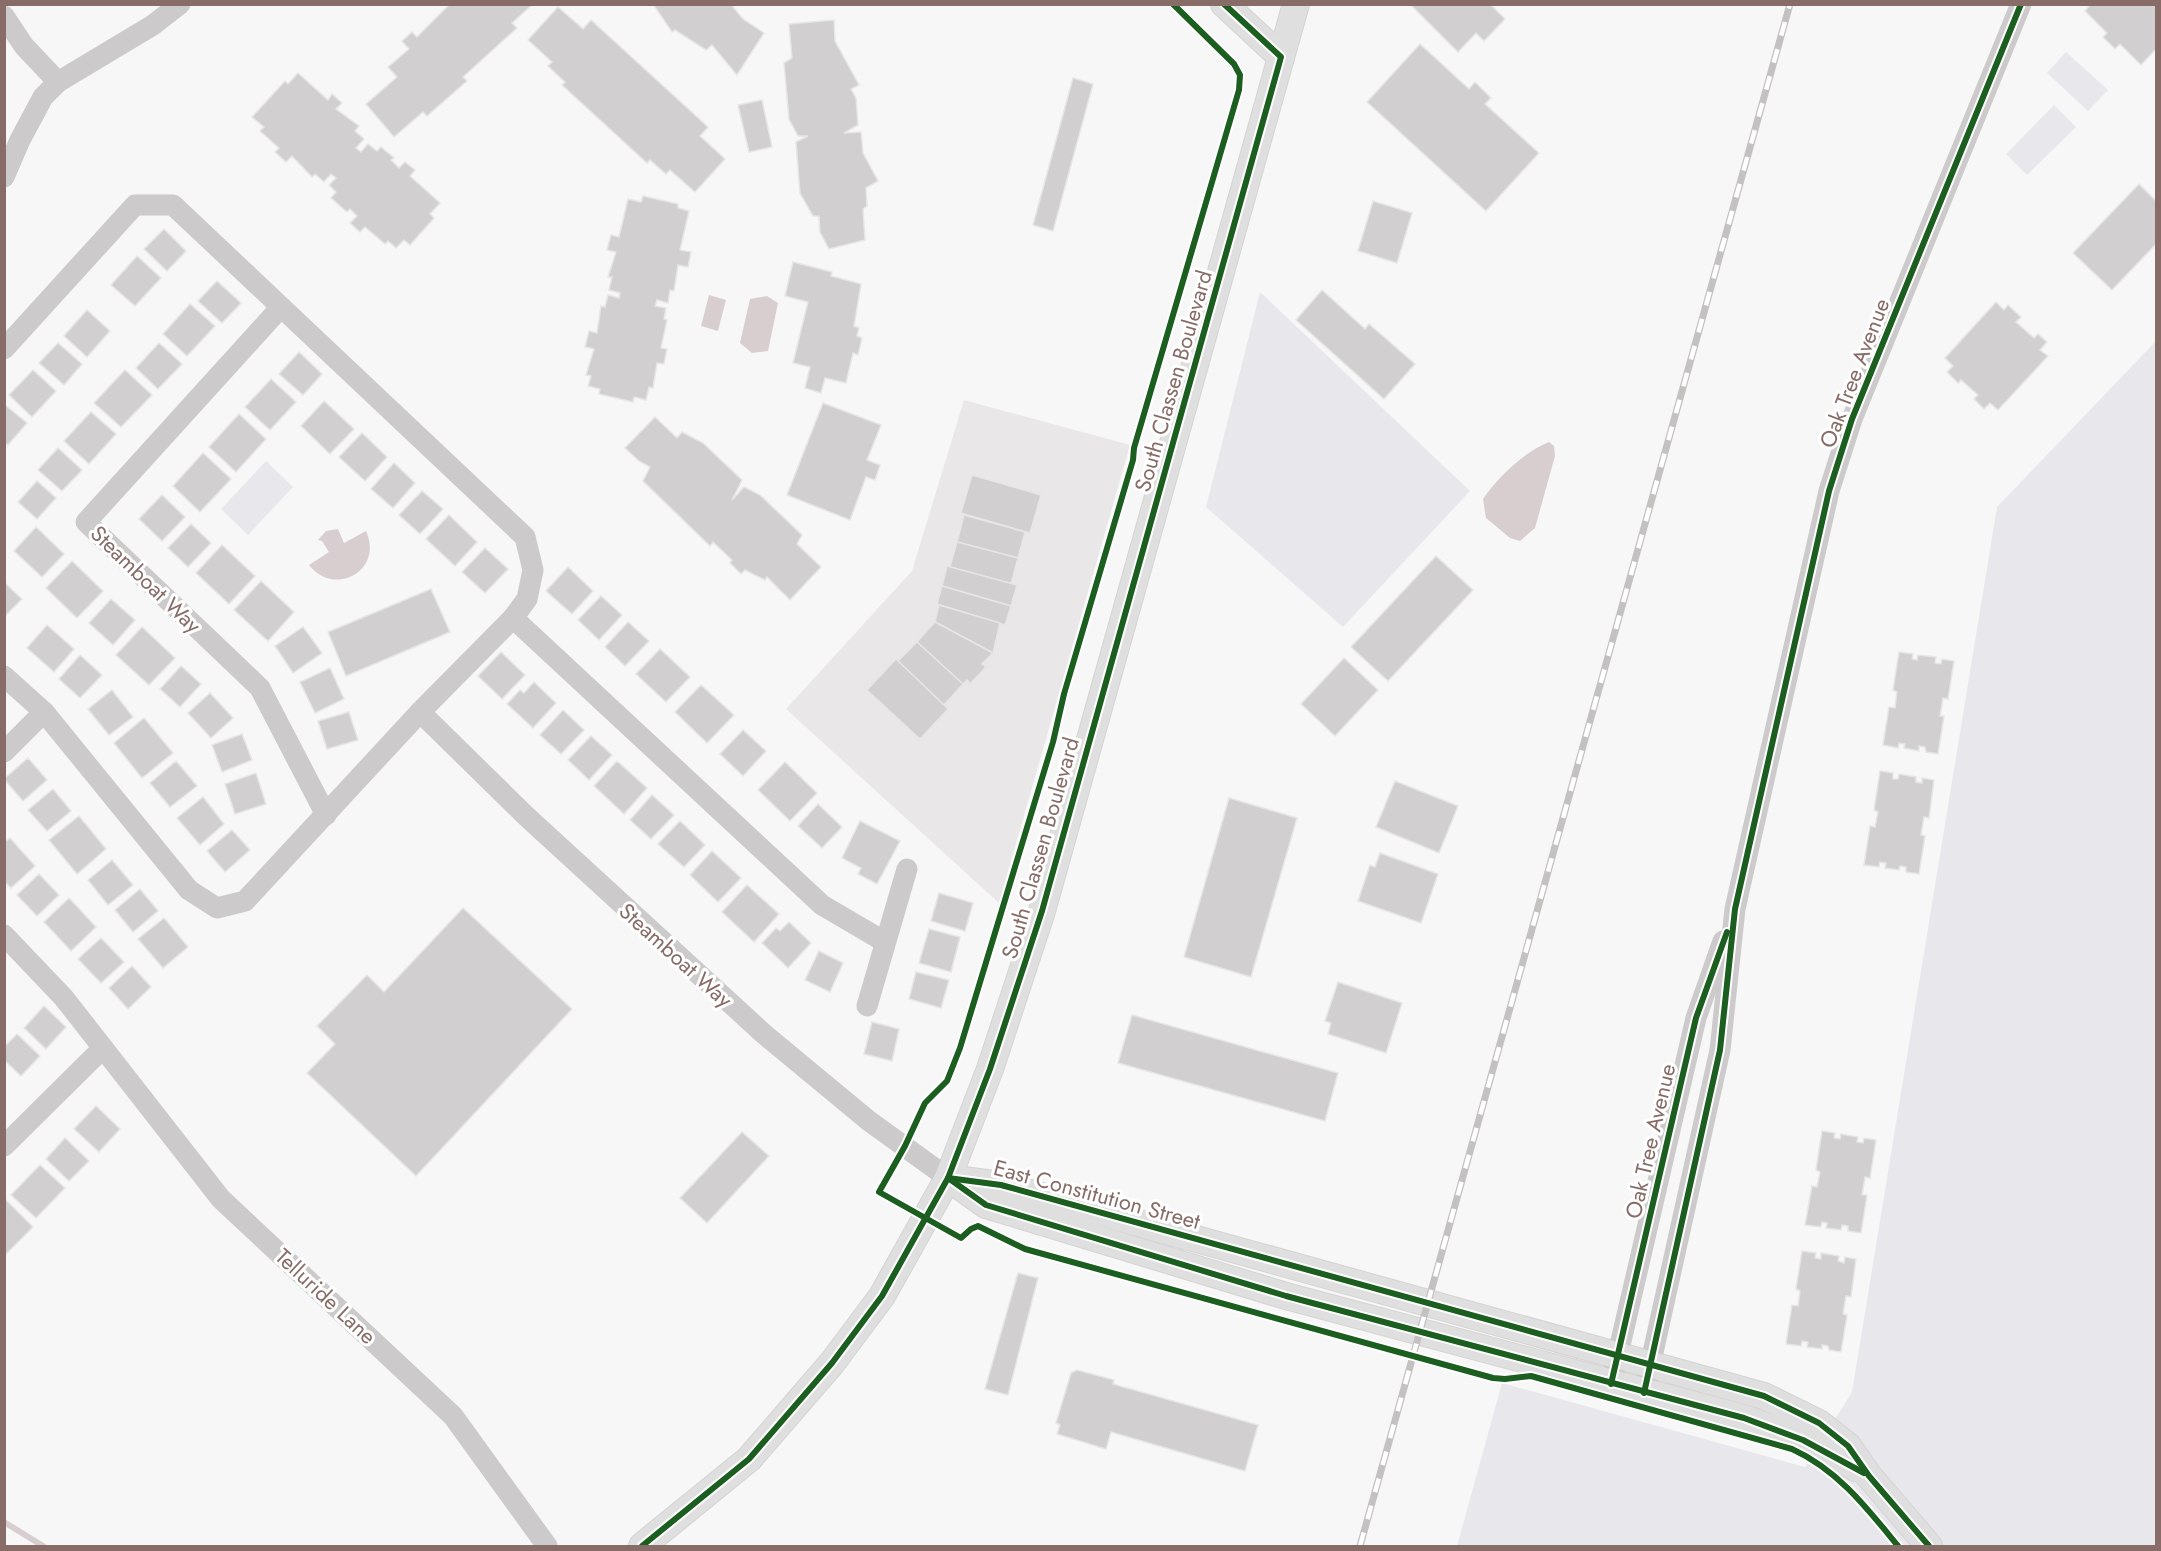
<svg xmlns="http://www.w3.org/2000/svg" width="2161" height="1551" font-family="Jost,sans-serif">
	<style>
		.built { fill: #e9e7e8 }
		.green { fill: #e8e7ec }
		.water { fill: #d9cecf }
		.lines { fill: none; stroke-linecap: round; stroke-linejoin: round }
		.stream { stroke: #d9cecf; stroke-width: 6 }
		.building { fill: #d1cfcf; stroke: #e6e6e7; stroke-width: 1.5 }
		.major-casing { stroke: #d5d3d4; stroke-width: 28 }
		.minor { stroke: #cccaca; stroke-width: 21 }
		.major { stroke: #e0dfdf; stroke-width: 26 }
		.rail-casing { stroke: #c4c1c1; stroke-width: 7 }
		.rail { stroke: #fff; stroke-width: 4.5; stroke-dasharray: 14; stroke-linecap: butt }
		.cycleway-casing { stroke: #fff; stroke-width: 10 }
		.cycleway { stroke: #1b5e20; stroke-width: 6 }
		.labels { text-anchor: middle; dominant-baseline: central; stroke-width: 6; stroke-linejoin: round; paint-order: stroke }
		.street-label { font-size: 22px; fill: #876c68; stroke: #fff }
	</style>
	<rect width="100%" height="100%" fill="#f7f7f8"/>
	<polygon class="built" points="964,400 1130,445 999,903 786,709 912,571"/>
	<g class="green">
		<polygon points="2066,52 2108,90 2088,111 2047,73"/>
		<polygon points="2054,105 2076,127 2027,175 2006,154"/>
		<polygon points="1260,292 1470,491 1343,627 1206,507"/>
		<polygon points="2156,341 2156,1546 1457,1546 1502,1383 1805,1467 1852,1392 1997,507"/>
		<polygon points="266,461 293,487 248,535 221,509"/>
	</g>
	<g class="water">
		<polygon points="709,295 726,300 718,331 701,326"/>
		<polygon points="767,296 778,303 768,351 752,353 740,343 750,299"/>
		<path d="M1549,442L1554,446L1555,456L1535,528L1520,541L1510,538L1486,518L1483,499C1497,478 1525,451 1549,442Z"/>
		<path d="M338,529L344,543L366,531C384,570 335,598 309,565L329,552L322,541L318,540L326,531Z"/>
	</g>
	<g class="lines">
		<polyline class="stream" points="4,1522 43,1546"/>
	</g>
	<g class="building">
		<polygon points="450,4 533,4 512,23 517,28 463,77 467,81 427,116 423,112 394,137 366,104 397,77 388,67 409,49 402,41 412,32 417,37"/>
		<polygon points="653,4 735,4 733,7 743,19 764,33 737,75 712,45 706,50 675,30 672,32"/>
		<polygon points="1410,4 1490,4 1505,19 1484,41 1476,33 1458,52"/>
		<polygon points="2091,4 2156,4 2156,49 2141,65 2120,44 2115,49 2103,37 2107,33 2085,11"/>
		<polygon points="558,7 583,29 591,20 708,127 700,136 725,159 695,192 670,170 666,174 650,160 647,163 562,85 565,82 548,66 552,62 528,40"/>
		<polygon points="834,20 835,41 859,85 851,89 856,98 858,125 844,133 861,132 863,153 878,181 866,188 867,206 863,209 865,240 829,249 820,232 819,216 813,216 800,193 796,142 808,136 798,136 789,119 784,63 792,58 789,24"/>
		<polygon points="1420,44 1469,89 1475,82 1491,98 1485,104 1539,153 1486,211 1367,102"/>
		<polygon points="298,73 328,100 332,94 342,103 336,109 359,126 355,131 364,139 356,148 361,152 368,144 377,151 381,147 394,158 391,160 399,168 405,162 415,170 410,176 440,203 430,214 434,218 410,245 404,240 396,248 388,241 385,244 365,227 360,232 350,223 357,216 350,209 347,212 331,198 336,192 329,185 336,178 331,174 324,182 315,174 312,177 292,156 286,162 275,152 279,148 260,131 264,127 252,117 285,81 288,84"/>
		<polygon points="1073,78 1093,84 1053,231 1033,225"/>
		<polygon points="762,100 772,147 749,152 738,105"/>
		<polygon points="2139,184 2156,201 2156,244 2112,290 2073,253"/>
		<polygon points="643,196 678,204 678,208 689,211 680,250 691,252 688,267 678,265 674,291 670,290 668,303 657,300 655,306 666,308 664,319 667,320 661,348 667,349 664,364 657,363 653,388 649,387 646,400 634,397 633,402 599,394 600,389 588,386 591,376 586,375 594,349 585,347 589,331 597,333 601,306 605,307 608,295 619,298 620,293 609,290 612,277 608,277 616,252 607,250 611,235 619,237 628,199 641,202"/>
		<polygon points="1373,201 1412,213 1397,263 1358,251"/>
		<polygon points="164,229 186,251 167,271 144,249"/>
		<polygon points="137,256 161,278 135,306 111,285"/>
		<polygon points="793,262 832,272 831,276 861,284 854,326 859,328 857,336 862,338 858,355 853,353 846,383 825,378 821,393 805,388 810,367 793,363 808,302 785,296"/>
		<polygon points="217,281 241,303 222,323 198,301"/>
		<polygon points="1322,290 1365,329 1369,324 1415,364 1384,399 1296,320"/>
		<polygon points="1996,302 2004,310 2008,305 2021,317 2016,322 2034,338 2038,334 2047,342 2040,350 2048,356 1998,410 1990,403 1984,409 1974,399 1978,395 1961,380 1958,383 1947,372 1953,366 1945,358"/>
		<polygon points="190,304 215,326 187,356 163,334"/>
		<polygon points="87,310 110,331 87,357 64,336"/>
		<polygon points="58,343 82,364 64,385 39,363"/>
		<polygon points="159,343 182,364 158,389 136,368"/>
		<polygon points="299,352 322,374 303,395 279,374"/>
		<polygon points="33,370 56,391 32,417 9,395"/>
		<polygon points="125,370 152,395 121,427 94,403"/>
		<polygon points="271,379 296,402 270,430 245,407"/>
		<polygon points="324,401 354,429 330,454 301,426"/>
		<polygon points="823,403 881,425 867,460 880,465 875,480 866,477 850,520 787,495"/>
		<polygon points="4,404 27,423 8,445 4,442"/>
		<polygon points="91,412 116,434 89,464 64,441"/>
		<polygon points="239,414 266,439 236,472 209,447"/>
		<polygon points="655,417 677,438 682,432 703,443 742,480 732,500 744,487 760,495 802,535 797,544 821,567 790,600 767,577 765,580 745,570 741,574 730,563 732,560 713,542 710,546 643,481 650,467 639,461 625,448"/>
		<polygon points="362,433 387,457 365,481 339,457"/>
		<polygon points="58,448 82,470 62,491 38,470"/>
		<polygon points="203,453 231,479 200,512 173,486"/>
		<polygon points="394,463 415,483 393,508 371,489"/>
		<polygon points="972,475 1041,495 1030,533 961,513"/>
		<polygon points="37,481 56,498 37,519 18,502"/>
		<polygon points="422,491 443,509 420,534 399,515"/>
		<polygon points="162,495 185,517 162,541 139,519"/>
		<polygon points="449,515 477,542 455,566 426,539"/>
		<polygon points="964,515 1025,532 1018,558 957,542"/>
		<polygon points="191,524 211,543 188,567 168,548"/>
		<polygon points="36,527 64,554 42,577 14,551"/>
		<polygon points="957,542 1018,558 1011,584 950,567"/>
		<polygon points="222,545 255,576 229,604 196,573"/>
		<polygon points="485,548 508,569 485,593 462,572"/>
		<polygon points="1436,556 1473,590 1388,681 1351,647"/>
		<polygon points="72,561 103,591 77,618 46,588"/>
		<polygon points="947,566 1017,585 1011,606 942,586"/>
		<polygon points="568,567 593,591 572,614 546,591"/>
		<polygon points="261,581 294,612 268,641 234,610"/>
		<polygon points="4,582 22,599 4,617"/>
		<polygon points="942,586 1011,606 1005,625 937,604"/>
		<polygon points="431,589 450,632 346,676 328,632"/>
		<polygon points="601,596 622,615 599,640 578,620"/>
		<polygon points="111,599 135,620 113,645 89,623"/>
		<polygon points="939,605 1000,623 993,653 935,622"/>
		<polygon points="628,622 649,641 625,666 605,647"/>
		<polygon points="935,622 993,653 982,664 986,667 970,684 967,680 963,684 917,642"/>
		<polygon points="47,625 74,649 54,672 27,648"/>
		<polygon points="142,627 175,658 149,685 116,655"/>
		<polygon points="303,627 322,653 293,673 275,646"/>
		<polygon points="917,642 963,684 944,705 898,661"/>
		<polygon points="660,649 690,677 666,702 636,674"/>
		<polygon points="501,652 525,675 502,699 478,676"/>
		<polygon points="1899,652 1913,654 1912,659 1917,660 1918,655 1936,657 1935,663 1941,664 1942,659 1954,661 1948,699 1943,698 1940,716 1944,716 1938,754 1926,752 1925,747 1919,746 1919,751 1904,748 1905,744 1899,743 1898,748 1883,745 1889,707 1895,708 1897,692 1893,690"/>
		<polygon points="80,655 102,675 80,698 59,679"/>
		<polygon points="1344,658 1378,690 1335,736 1301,704"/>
		<polygon points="896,659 948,709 920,739 867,690"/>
		<polygon points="181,666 201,684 180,707 160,689"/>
		<polygon points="330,668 344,699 315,713 300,682"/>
		<polygon points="534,682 556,703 533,728 507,704 520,690 524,693"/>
		<polygon points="701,685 734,715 707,743 675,712"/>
		<polygon points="112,690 133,717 109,735 88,709"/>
		<polygon points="210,693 233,718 211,738 188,713"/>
		<polygon points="563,710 584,730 561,754 540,735"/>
		<polygon points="349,712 358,740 327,749 318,721"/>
		<polygon points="144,718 173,753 142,778 114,743"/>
		<polygon points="743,730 766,751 743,776 720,754"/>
		<polygon points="242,734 252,760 222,772 212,745"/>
		<polygon points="591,736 612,755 589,780 568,760"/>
		<polygon points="28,758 47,780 23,801 4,779"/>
		<polygon points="176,761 197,786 170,807 150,783"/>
		<polygon points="617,761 647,788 624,814 594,786"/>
		<polygon points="785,762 817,793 790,821 758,790"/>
		<polygon points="1880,771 1893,773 1893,779 1898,779 1899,774 1916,777 1916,782 1922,783 1922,778 1934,780 1929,818 1924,817 1921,835 1925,836 1919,874 1906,872 1906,867 1900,866 1899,870 1885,868 1886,863 1880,862 1879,867 1864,865 1870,826 1875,827 1878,812 1874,810"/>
		<polygon points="256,773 266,804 235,814 225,784"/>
		<polygon points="1395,781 1458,806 1439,853 1376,827"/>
		<polygon points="53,789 71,811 47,831 28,810"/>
		<polygon points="652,795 674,815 651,839 630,820"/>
		<polygon points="203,797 224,824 200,845 177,818"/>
		<polygon points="1229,798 1297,818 1251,977 1184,957"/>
		<polygon points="818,804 842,827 822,848 798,826"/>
		<polygon points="79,816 106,849 77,874 49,840"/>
		<polygon points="680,821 705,845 684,867 658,844"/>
		<polygon points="860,821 900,841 877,884 858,874 861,868 842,858"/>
		<polygon points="232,830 250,850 225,872 207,851"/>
		<polygon points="10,838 35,866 11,888 4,881 4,843"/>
		<polygon points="712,851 741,878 718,902 690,875"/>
		<polygon points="1380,853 1438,874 1421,923 1358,901 1370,865 1375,867"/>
		<polygon points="112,860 133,885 108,905 88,880"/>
		<polygon points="39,874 59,895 37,916 17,895"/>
		<polygon points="747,885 779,914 754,942 722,912"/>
		<polygon points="140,889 158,911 133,932 115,910"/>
		<polygon points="939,893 973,903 965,931 931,921"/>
		<polygon points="69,898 96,927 71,951 44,922"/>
		<polygon points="463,908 572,1009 416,1176 307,1073 335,1044 317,1026 367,975 384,992"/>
		<polygon points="164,918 188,947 163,968 138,939"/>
		<polygon points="789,922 811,943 788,968 762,943 776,928 780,931"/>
		<polygon points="929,929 960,937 951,972 919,963"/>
		<polygon points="101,938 124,962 101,983 78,959"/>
		<polygon points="819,951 843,963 830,992 805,980"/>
		<polygon points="132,966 151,987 128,1009 109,988"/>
		<polygon points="916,972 949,980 941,1008 909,999"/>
		<polygon points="1338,982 1402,1003 1386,1053 1328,1034 1331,1023 1325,1021"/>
		<polygon points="44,1006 66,1027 46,1049 24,1028"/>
		<polygon points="1132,1015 1338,1073 1325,1121 1118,1063"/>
		<polygon points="872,1022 899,1029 892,1061 864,1054"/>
		<polygon points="17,1034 40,1056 21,1076 4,1060 4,1047"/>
		<polygon points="96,1106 120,1129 99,1152 74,1129"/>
		<polygon points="1822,1131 1835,1133 1834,1138 1840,1139 1841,1134 1858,1137 1857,1142 1863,1143 1864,1138 1876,1140 1870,1178 1865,1177 1862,1195 1867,1195 1861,1233 1848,1231 1848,1226 1842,1225 1841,1230 1826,1228 1827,1223 1822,1222 1821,1227 1805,1225 1812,1186 1817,1187 1820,1172 1816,1170"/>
		<polygon points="742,1132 769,1156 707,1223 680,1198"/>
		<polygon points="65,1138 89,1161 69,1181 46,1159"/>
		<polygon points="40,1165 65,1188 36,1218 11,1195"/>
		<polygon points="6,1200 33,1227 4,1256 4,1202"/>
		<polygon points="1802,1251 1816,1253 1815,1258 1821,1259 1821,1253 1839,1256 1838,1261 1844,1263 1845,1257 1856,1259 1851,1297 1846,1296 1843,1314 1847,1315 1841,1352 1829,1350 1828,1346 1822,1345 1822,1349 1807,1347 1808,1342 1802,1341 1801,1346 1786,1344 1792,1305 1798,1306 1800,1291 1796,1289"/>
		<polygon points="1018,1273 1038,1278 1008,1395 985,1389"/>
		<polygon points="1077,1370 1114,1380 1113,1384 1258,1425 1245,1471 1111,1432 1106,1449 1057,1434 1060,1425 1056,1423 1071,1373"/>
	</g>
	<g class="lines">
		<g class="major-casing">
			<g id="major">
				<polyline points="1224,4 1281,57"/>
				<polyline points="948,1178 1001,1185 1764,1396 1819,1423 1848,1446 1869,1476 1929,1546"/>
				<polyline points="951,1180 986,1205 1286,1296 1744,1418 1803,1440 1856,1468"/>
				<polyline points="642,1546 749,1459 832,1363 882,1296 948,1178 990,1069 1042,911 1296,4"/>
			</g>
		</g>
		<g class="minor">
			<polyline points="4,16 24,46 58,82"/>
			<polyline points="4,177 20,140 43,97 58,82 153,25 180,4"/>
			<polyline points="281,307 86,522 260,688 326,815"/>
			<polyline points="4,349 135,205 173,205 525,537 533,570 527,599 513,618 420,712 245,901 217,908 189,890 44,712 4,676"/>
			<polyline points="513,618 822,905 885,942"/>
			<polyline points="420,712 526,816 764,1034 869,1121 948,1178"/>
			<polyline points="4,752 44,712"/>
			<polyline points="4,935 64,998 221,1199 453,1416 547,1546"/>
			<polyline points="867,1006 907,869"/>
			<polyline points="4,1146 103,1048"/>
			<polyline points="1611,1384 1696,1018 1723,941"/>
			<polyline points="1644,1393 1720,1050 1735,909 1829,491 1852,419 2021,4"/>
		</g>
		<use href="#major" class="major"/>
		<g class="rail-casing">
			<polyline id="rail" points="1360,1546 1790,4"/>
		</g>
		<use href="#rail" class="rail"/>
		<g class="cycleway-casing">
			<g id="cycleway">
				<path d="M1173,4L1234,64L1240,75L1239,90L1134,448L1133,460L1064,694L1053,742L960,1048L947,1081L925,1103L905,1146L879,1192L961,1238L971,1229L978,1226L1025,1249L1493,1378L1505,1379L1531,1376L1792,1449C1838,1470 1867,1508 1898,1546"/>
				<polyline points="948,1178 1001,1185 1764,1396 1819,1423 1848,1446 1869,1476 1929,1546"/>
				<polyline points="951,1180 986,1205 1286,1296 1744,1418 1803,1440 1864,1473"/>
				<polyline points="1611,1384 1696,1018 1727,932"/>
				<polyline points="1644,1393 1720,1050 1735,909 1829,491 1852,419 2021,4"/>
				<polyline points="642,1546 749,1459 832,1363 882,1296 948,1178 990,1069 1042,911 1281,57 1224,4"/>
			</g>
		</g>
		<use href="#cycleway" class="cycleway"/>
	</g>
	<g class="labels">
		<g class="street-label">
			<text transform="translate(1854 373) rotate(-69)">Oak Tree Avenue</text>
			<text transform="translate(1173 381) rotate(-74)">South Classen Boulevard</text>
			<text transform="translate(146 579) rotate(44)">Steamboat Way</text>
			<text transform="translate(1040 848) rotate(-74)">South Classen Boulevard</text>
			<text transform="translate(676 955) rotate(42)">Steamboat Way</text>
			<text transform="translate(1650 1141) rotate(-77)">Oak Tree Avenue</text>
			<text transform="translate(1097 1194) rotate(15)">East Constitution Street</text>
			<text transform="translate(326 1296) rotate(43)">Telluride Lane</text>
		</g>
	</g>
	<rect width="2161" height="1551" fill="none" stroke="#876c68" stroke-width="12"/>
</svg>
